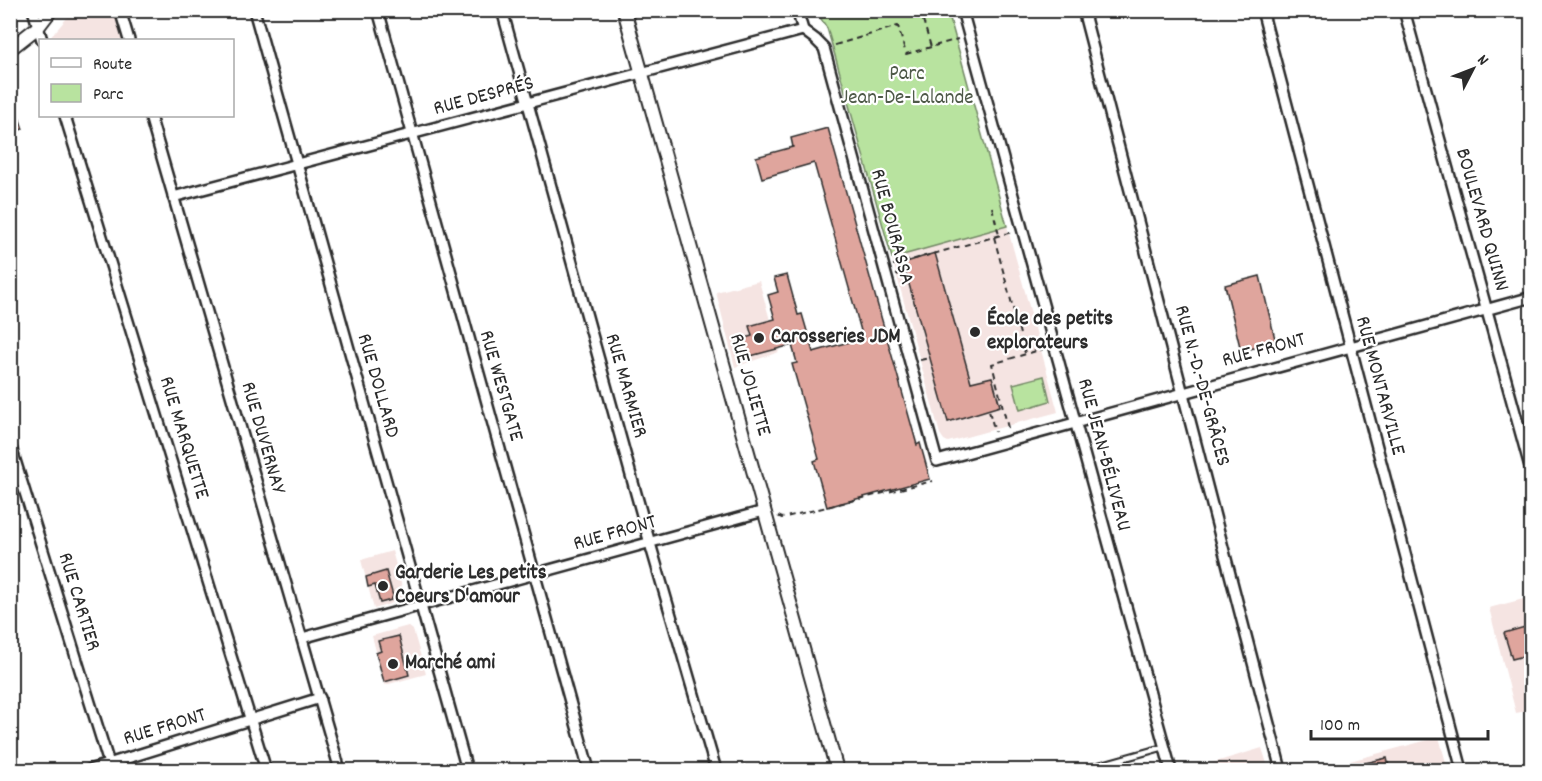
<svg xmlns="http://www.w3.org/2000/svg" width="1542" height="781" font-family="Dekko,sans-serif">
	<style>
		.built { fill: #f5e4e2 }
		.green { fill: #b8e39f; stroke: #728765; stroke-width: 1.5 }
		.building { fill: #dfa59d; stroke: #2b2b2b; stroke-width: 1.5 }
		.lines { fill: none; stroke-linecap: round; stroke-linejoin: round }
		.service-casing { stroke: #2b2b2b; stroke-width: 9 }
		.minor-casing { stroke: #2b2b2b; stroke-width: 14 }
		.tertiary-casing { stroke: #2b2b2b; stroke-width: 16 }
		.path { stroke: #2b2b2b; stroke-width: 2; stroke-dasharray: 6 4.5; stroke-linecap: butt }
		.service { stroke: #fff; stroke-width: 4.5 }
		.minor { stroke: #fff; stroke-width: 9 }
		.tertiary { stroke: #fff; stroke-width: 12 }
		.poi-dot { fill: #2b2b2b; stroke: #fff; stroke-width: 2 }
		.labels { text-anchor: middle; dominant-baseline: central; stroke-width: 4.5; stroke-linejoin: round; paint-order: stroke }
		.park-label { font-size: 21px; fill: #4e5948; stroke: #fff }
		.street-label { font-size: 21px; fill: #2b2b2b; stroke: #fff }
		.poi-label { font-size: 21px; font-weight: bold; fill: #2b2b2b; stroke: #fff; text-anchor: start }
	</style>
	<rect width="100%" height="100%" fill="#fff"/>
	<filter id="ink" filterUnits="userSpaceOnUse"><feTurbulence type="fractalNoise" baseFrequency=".0167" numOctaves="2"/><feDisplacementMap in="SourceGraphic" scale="12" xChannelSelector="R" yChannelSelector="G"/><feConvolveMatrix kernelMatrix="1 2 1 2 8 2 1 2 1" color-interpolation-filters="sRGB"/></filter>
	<g filter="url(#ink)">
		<g class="built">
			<polygon points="73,11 113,11 122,40 48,40"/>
			<polygon points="1007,226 1058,412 948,442 944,440 940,434 892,258"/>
			<polygon points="759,281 779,352 735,367 716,292"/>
			<polygon points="392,551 404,594 402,600 374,609 361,560"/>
			<polygon points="1531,597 1531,710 1516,713 1489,608"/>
			<polygon points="408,626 413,630 426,674 385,685 372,636"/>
			<polygon points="1439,737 1448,770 1317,770"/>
			<polygon points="1262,748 1269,770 1189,770"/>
		</g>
		<g class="green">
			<polygon points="816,11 948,11 1007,226 892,258 832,45 827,28"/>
			<polygon points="1044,376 1050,401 1020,410 1013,384"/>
		</g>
		<g class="building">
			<polygon points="10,96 12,96 23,129 10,133"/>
			<polygon points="828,128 917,445 920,443 930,479 827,507 814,461 819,459 792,364 797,363 792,345 743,358 738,340 752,336 749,326 775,319 768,295 778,292 774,278 787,275 798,315 802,314 813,352 863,338 814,163 762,178 756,157 793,147 791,138"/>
			<polygon points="935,253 971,382 992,377 1000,406 948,422 903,263"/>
			<polygon points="1260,276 1276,343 1241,351 1225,285"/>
			<polygon points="386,571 393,596 391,600 380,603 375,585 368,587 366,577"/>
			<polygon points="1532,625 1532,654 1512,659 1504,633"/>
			<polygon points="399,636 409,675 384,682 376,653 381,651 378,641"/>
			<polygon points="1387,758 1390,771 1349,771 1348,767"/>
		</g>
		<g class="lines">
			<g class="service-casing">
				<polyline id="service" points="1082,770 1164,747"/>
			</g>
			<g class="minor-casing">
				<g id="minor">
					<polyline points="33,10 42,40"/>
					<polyline points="120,10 129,40"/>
					<polyline points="254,10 467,770"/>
					<polyline points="378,10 589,770"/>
					<polyline points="502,10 647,533 716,770"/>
					<polyline points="797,10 803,30 815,39 824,48 937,461 1532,297"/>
					<polyline points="962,10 1171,770"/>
					<polyline points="1083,10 1281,770"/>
					<polyline points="1262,10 1462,770"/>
					<polyline points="1404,10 1532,474"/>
					<polyline points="65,116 266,770"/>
					<polyline points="150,116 340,770"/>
					<polyline points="173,197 803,30"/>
					<polyline points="10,444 111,770"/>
					<polyline points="302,638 764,511"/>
					<polyline points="89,770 320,698"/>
				</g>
			</g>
			<g class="tertiary-casing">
				<g id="tertiary">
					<polyline points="624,10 837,770"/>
					<polyline points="10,49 38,27 51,10"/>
				</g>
			</g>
			<g class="path">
				<polyline points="920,10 931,47 958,39"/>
				<polyline points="835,45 898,26 906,54 931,47"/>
				<polyline points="992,207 999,235"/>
				<polyline points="994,237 1025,353"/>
				<polyline points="893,265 1012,232"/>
				<polyline points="896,275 905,272"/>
				<polyline points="920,360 930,358"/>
				<polyline points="989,411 995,432"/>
				<polyline points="1008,428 992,364 1043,349"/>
				<polyline points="778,516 782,518 933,481"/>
			</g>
			<use href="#service" class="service"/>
			<use href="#minor" class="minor"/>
			<use href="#tertiary" class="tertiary"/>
		</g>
	</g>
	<g class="poi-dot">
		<circle cx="975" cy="332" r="6"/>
		<circle cx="759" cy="338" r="6"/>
		<circle cx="383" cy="586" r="6"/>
		<circle cx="393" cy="664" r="6"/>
	</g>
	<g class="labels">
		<g class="park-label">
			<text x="907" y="75">Parc<tspan x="907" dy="24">Jean-De-Lalande</tspan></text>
		</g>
		<g class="street-label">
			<text transform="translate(484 97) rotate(-15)">RUE DESPRÉS</text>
			<text transform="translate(1481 220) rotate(74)">BOULEVARD QUINN</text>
			<text transform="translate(891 227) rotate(75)">RUE BOURASSA</text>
			<text transform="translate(1264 351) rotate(-15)">RUE FRONT</text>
			<text transform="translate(749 385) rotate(74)">RUE JOLIETTE</text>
			<text transform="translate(377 386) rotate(74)">RUE DOLLARD</text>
			<text transform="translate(500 386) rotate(74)">RUE WESTGATE</text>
			<text transform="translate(625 386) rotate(74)">RUE MARMIER</text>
			<text transform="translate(1201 386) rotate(75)">RUE N.-D.-DE-GRÂCES</text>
			<text transform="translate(1379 386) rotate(75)">RUE MONTARVILLE</text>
			<text transform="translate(183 438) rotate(73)">RUE MARQUETTE</text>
			<text transform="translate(262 438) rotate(74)">RUE DUVERNAY</text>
			<text transform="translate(1103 455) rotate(75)">RUE JEAN-BÉLIVEAU</text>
			<text transform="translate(615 534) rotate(-16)">RUE FRONT</text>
			<text transform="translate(78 602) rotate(73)">RUE CARTIER</text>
			<text transform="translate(165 728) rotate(-17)">RUE FRONT</text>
		</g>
		<g class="poi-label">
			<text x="987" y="320">École des petits<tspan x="987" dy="24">explorateurs</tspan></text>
			<text x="771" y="338">Carosseries JDM</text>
			<text x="395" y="574">Garderie Les petits<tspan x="395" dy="24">Coeurs D'amour</tspan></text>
			<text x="405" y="664">Marché ami</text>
		</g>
	</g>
	<rect width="1542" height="781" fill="none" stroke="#fff" stroke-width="36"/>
	<rect x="18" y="18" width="1506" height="745" fill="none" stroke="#2b2b2b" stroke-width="2" filter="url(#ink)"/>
	<rect x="39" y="39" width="195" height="78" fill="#ffffff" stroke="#aaaaaa" stroke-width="1.5"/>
	<rect x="51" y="58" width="30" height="9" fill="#ffffff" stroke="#aaaaaa" stroke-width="1.5"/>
	<text x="93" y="69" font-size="18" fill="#2b2b2b">Route</text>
	<rect x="51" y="84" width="30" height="18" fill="#b8e39f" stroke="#aaaaaa" stroke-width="1.5"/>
	<text x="93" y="99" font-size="18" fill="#2b2b2b">Parc</text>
	<g transform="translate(1473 69) rotate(48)" stroke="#ffffff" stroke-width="4.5" paint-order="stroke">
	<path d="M0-4.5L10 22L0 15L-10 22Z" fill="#2b2b2b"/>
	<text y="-9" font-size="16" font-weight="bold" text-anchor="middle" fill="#2b2b2b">N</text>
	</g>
	<path d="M1311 730v9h177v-9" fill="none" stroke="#2b2b2b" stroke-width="3"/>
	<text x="1320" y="730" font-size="18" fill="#2b2b2b" stroke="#ffffff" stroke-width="4.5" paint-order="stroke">100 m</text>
</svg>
